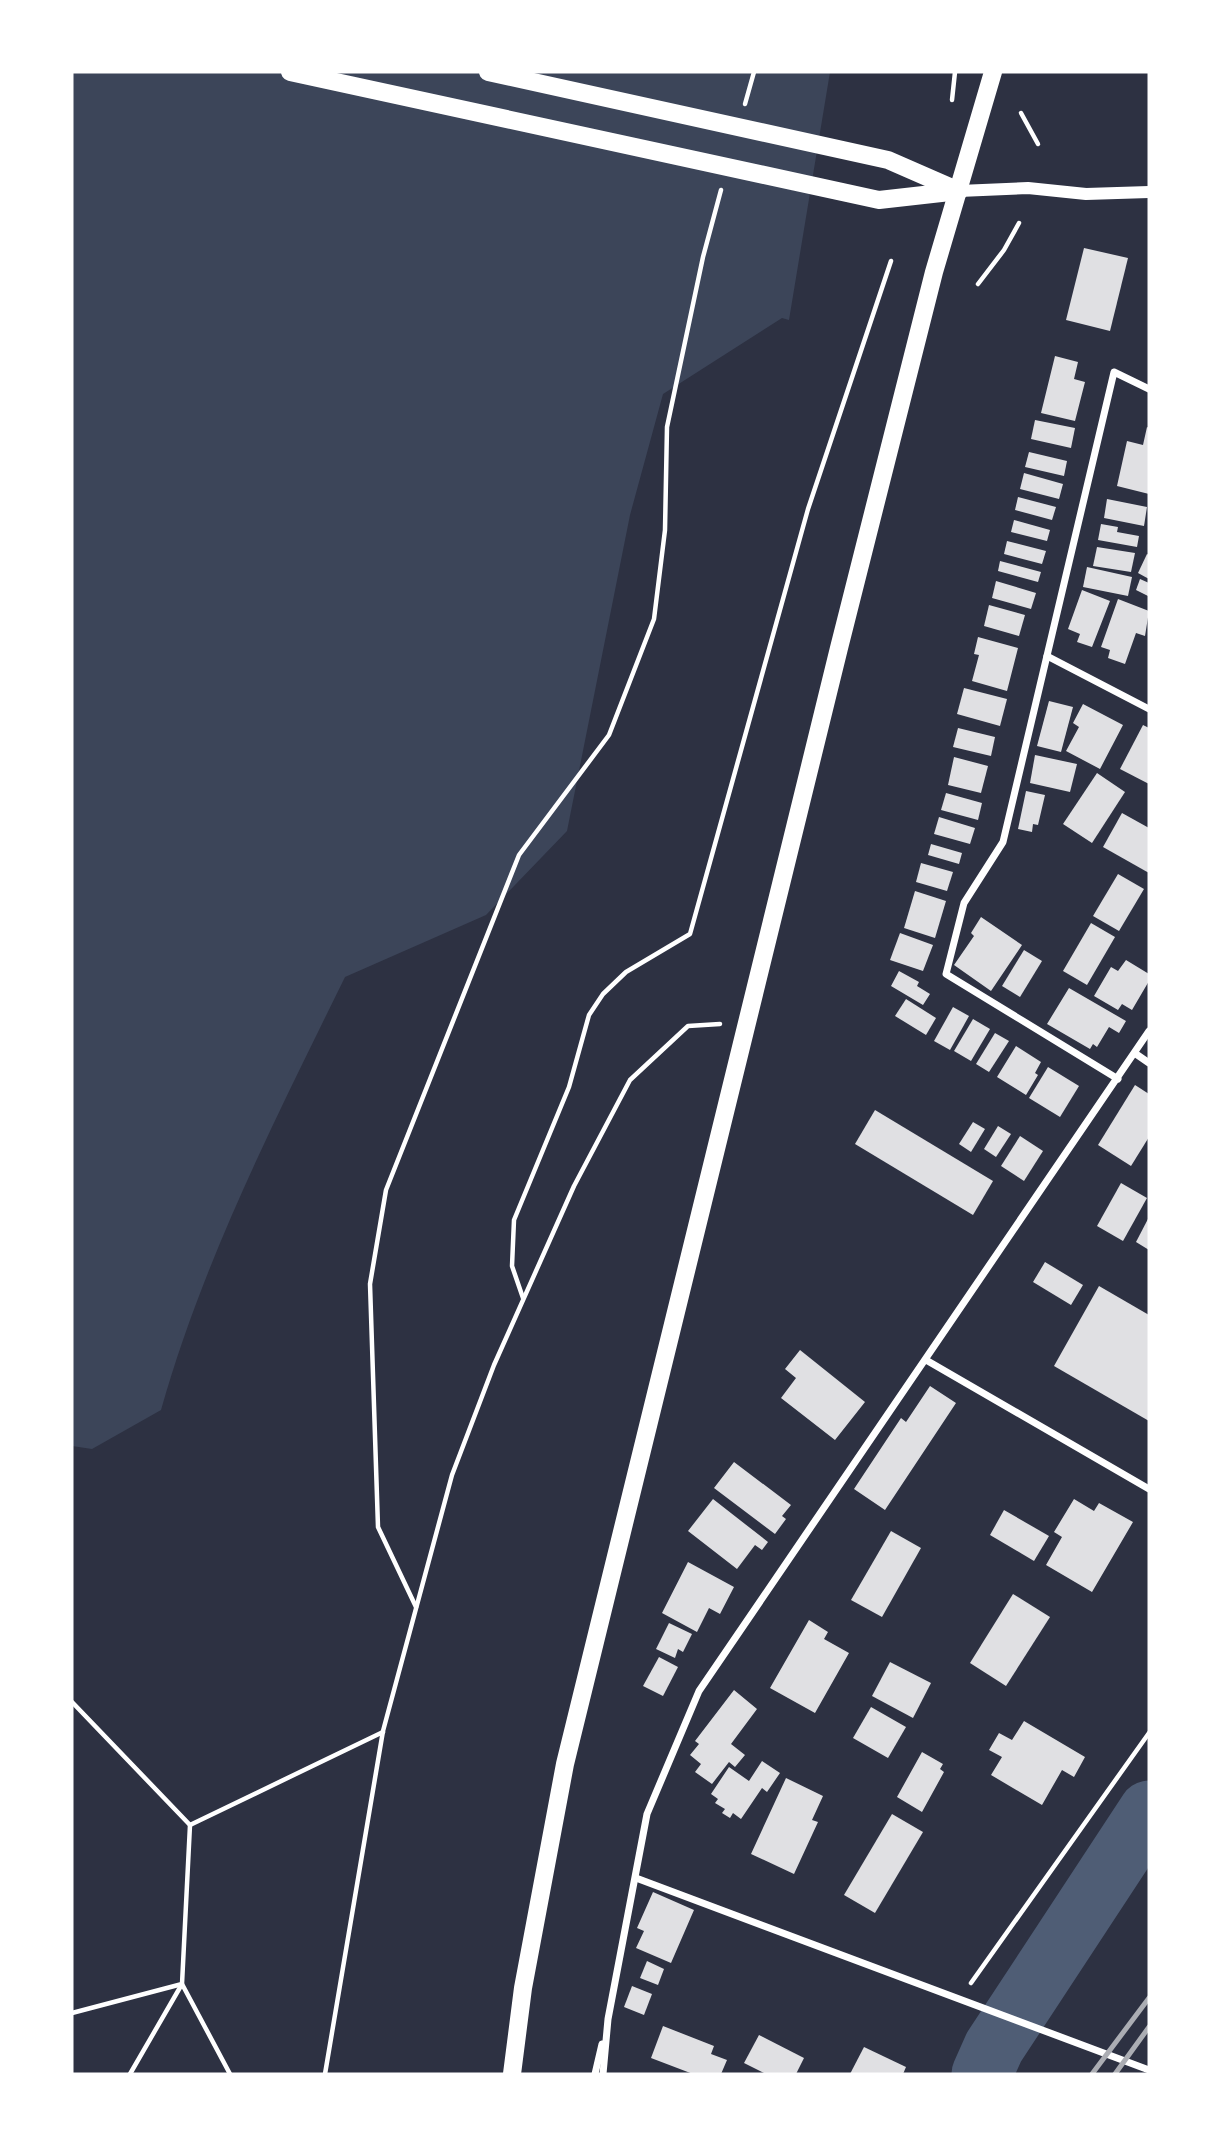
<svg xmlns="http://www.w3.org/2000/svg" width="1221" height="2146" font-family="'IBM Plex Sans',sans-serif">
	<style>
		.green { fill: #3c4559 }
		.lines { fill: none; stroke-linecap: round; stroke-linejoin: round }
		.river { stroke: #4f5d75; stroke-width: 61 }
		.building { fill: #e0e0e3 }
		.path { stroke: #fff; stroke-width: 4.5 }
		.minor { stroke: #fff; stroke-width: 7 }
		.tertiary { stroke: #fff; stroke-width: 12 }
		.primary { stroke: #fff; stroke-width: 18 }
		.rail { stroke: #abadb3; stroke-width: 5 }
	</style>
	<rect width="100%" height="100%" fill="#2d3142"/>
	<path class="green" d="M72,72H830L789,320L782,318L663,394L630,515L567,831L486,915L345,977C276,1118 204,1258 161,1410L92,1449L72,1446Z"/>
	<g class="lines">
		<polyline class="river" points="982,2074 994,2047 1149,1811"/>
	</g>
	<g class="building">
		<polygon points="1084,248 1128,258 1110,331 1066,320"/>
		<polygon points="1055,356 1078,362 1074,379 1085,382 1075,421 1041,413"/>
		<polygon points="1035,420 1075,428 1071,448 1031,439"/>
		<polygon points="1147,427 1149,428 1149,494 1117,486 1127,441 1143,445"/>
		<polygon points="1029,452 1067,461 1064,476 1025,467"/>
		<polygon points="1024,473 1063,484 1059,499 1020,489"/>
		<polygon points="1018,497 1056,507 1052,520 1015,510"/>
		<polygon points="1107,499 1147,507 1144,526 1104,518"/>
		<polygon points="1014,520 1050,530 1047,541 1011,532"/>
		<polygon points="1101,524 1118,527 1117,532 1139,536 1137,547 1098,540"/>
		<polygon points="1007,541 1046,551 1042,564 1004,554"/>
		<polygon points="1097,547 1135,553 1131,572 1093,566"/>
		<polygon points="1147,554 1149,555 1149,579 1138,573"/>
		<polygon points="1000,561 1041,572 1038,582 998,571"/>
		<polygon points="1087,567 1132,577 1128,596 1083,587"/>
		<polygon points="1140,579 1149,583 1148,596 1136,590"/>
		<polygon points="996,581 1036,593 1031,609 992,598"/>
		<polygon points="1082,590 1110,601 1092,647 1077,642 1080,634 1068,629"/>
		<polygon points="1118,599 1149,611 1145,636 1136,633 1125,664 1108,658 1110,650 1101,647"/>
		<polygon points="989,605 1025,615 1019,636 984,626"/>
		<polygon points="978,637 1018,648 1007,691 972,681 979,655 974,654"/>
		<polygon points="964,688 1007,699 1000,726 957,714"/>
		<polygon points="1049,701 1073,707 1061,752 1037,746"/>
		<polygon points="1083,704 1123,725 1100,769 1066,751 1079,727 1073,723"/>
		<polygon points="1143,725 1149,728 1149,784 1120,769"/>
		<polygon points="958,728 995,737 991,756 953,747"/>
		<polygon points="1035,755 1077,764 1070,792 1030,783"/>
		<polygon points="954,757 988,766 981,793 948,785"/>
		<polygon points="1097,773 1125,792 1092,843 1063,824"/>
		<polygon points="1026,791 1045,795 1038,825 1033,824 1032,832 1018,829"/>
		<polygon points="946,793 982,803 978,820 941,810"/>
		<polygon points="1122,813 1149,828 1149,873 1103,847"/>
		<polygon points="939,817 975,828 970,844 934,834"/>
		<polygon points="931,844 962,853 959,864 928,855"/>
		<polygon points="921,863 953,872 947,891 916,882"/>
		<polygon points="1118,874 1144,889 1119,931 1093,916"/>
		<polygon points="915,891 946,901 935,938 904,928"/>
		<polygon points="981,917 1022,945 991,991 954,965 974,936 971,933"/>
		<polygon points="1091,923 1115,937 1087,985 1063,971"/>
		<polygon points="900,933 933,945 923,971 890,960"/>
		<polygon points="1024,950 1042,961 1020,997 1002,986"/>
		<polygon points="1126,960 1149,974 1149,981 1132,1010 1122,1004 1118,1010 1094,996 1111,967 1118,971"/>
		<polygon points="899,971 919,982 917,986 930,994 923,1005 891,986"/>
		<polygon points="1069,988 1126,1021 1119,1033 1109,1027 1097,1047 1093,1044 1090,1049 1047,1024"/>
		<polygon points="906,999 936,1018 926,1035 895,1016"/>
		<polygon points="953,1007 969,1016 950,1050 934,1041"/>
		<polygon points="973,1019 990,1029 971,1061 954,1051"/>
		<polygon points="995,1033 1009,1041 989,1072 976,1064"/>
		<polygon points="1016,1046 1041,1062 1035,1073 1038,1075 1026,1095 997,1077"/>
		<polygon points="1048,1067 1079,1086 1060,1117 1029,1098"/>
		<polygon points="1135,1085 1149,1094 1149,1137 1131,1166 1098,1145"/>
		<polygon points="875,1110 993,1181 973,1215 855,1144"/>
		<polygon points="973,1122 985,1129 971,1152 959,1144"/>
		<polygon points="998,1126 1011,1134 996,1157 984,1149"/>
		<polygon points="1020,1136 1043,1151 1024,1181 1001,1166"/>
		<polygon points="1121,1183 1147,1198 1123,1241 1097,1226"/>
		<polygon points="1149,1217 1149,1250 1136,1242"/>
		<polygon points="1045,1262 1083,1285 1071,1305 1033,1282"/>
		<polygon points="1099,1286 1149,1315 1149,1421 1054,1366"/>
		<polygon points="800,1350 865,1402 835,1440 781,1398 796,1378 785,1369"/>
		<polygon points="930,1386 956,1403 885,1510 854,1489 901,1418 906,1422"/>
		<polygon points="734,1462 791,1505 782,1516 786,1519 775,1534 714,1488"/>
		<polygon points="713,1499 768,1542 762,1550 755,1545 737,1569 688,1531"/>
		<polygon points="1074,1499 1094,1511 1099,1503 1133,1522 1092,1592 1046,1565 1062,1537 1054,1532"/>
		<polygon points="1004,1510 1049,1536 1034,1561 990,1535"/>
		<polygon points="891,1531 921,1548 882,1617 851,1600"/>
		<polygon points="688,1562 734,1587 720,1614 709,1608 697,1632 662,1613"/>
		<polygon points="1013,1594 1050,1617 1006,1686 970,1663"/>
		<polygon points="809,1620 828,1632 824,1639 849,1653 815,1713 770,1688"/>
		<polygon points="669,1623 692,1634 683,1652 678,1649 675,1658 656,1649"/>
		<polygon points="659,1657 678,1667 663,1696 643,1686"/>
		<polygon points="890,1662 931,1683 913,1718 872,1696"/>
		<polygon points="734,1690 757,1709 731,1744 745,1755 735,1767 729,1762 712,1784 695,1772 701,1764 690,1755 699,1744 695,1741"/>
		<polygon points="871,1707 906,1727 888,1758 853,1738"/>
		<polygon points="1024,1721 1085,1757 1074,1777 1062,1770 1042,1805 991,1775 1002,1757 989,1750 999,1733 1012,1740"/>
		<polygon points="922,1752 943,1764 940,1769 944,1772 922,1812 897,1797"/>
		<polygon points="762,1761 780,1773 767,1792 762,1788 741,1819 733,1813 730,1818 722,1813 725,1809 715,1803 718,1799 711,1794 729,1767 749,1781"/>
		<polygon points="786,1778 823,1796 812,1820 818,1822 794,1874 751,1854"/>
		<polygon points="892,1814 923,1832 875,1913 844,1895"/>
		<polygon points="653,1892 694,1910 671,1963 636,1948 644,1931 637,1928"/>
		<polygon points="647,1961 664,1969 658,1985 640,1978"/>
		<polygon points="632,1986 652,1994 644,2015 624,2007"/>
		<polygon points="663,2026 714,2046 711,2054 727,2060 721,2074 693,2074 651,2058"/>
		<polygon points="759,2035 804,2058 796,2074 766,2074 744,2063"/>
		<polygon points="864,2047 906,2067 903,2074 850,2074"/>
	</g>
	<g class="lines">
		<g class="path">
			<polyline points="952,100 955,72"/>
			<polyline points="745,104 754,72"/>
			<polyline points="1021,113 1038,144"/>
			<polyline points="978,284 1004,250 1019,223"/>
			<polyline points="523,1298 512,1266 514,1220 569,1087 589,1015 603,994 626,972 690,934 808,509 891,261"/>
			<polyline points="416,1607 378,1527 370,1284 386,1190 519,855 609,735 654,619 665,530 667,427 703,257 721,190"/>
			<polyline points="72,1702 190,1825 383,1732"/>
			<polyline points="971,1983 1149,1733"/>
			<polyline points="72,2013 182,1984 190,1825"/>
			<polyline points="130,2074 182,1984 230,2074"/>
			<polyline points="325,2074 383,1731 452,1475 494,1365 574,1186 630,1080 688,1026 720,1024"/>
		</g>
		<g class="minor">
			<polyline points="1047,656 1149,709"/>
			<polyline points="1136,1054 1149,1063"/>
			<polyline points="1118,1079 946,974 964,903 1003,842 1114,372 1149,389"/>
			<polyline points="926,1360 1149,1489"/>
			<polyline points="636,1878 1149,2070"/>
			<polyline points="595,2074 602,2044"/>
			<polyline points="603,2074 608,2019 647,1814 699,1691 1149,1031"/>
		</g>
		<polyline class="tertiary" points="959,191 1028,188 1086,194 1149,192"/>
		<g class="primary">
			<polyline points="290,72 879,200 959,191"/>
			<polyline points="488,72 888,160 959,191"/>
			<polyline points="512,2074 523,1988 565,1764 839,648 934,272 993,72"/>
		</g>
		<g class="rail">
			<polyline points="1092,2074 1149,1998"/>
			<polyline points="1115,2074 1149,2027"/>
		</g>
	</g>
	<rect width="1221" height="2146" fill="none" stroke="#ffffff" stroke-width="147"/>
</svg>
